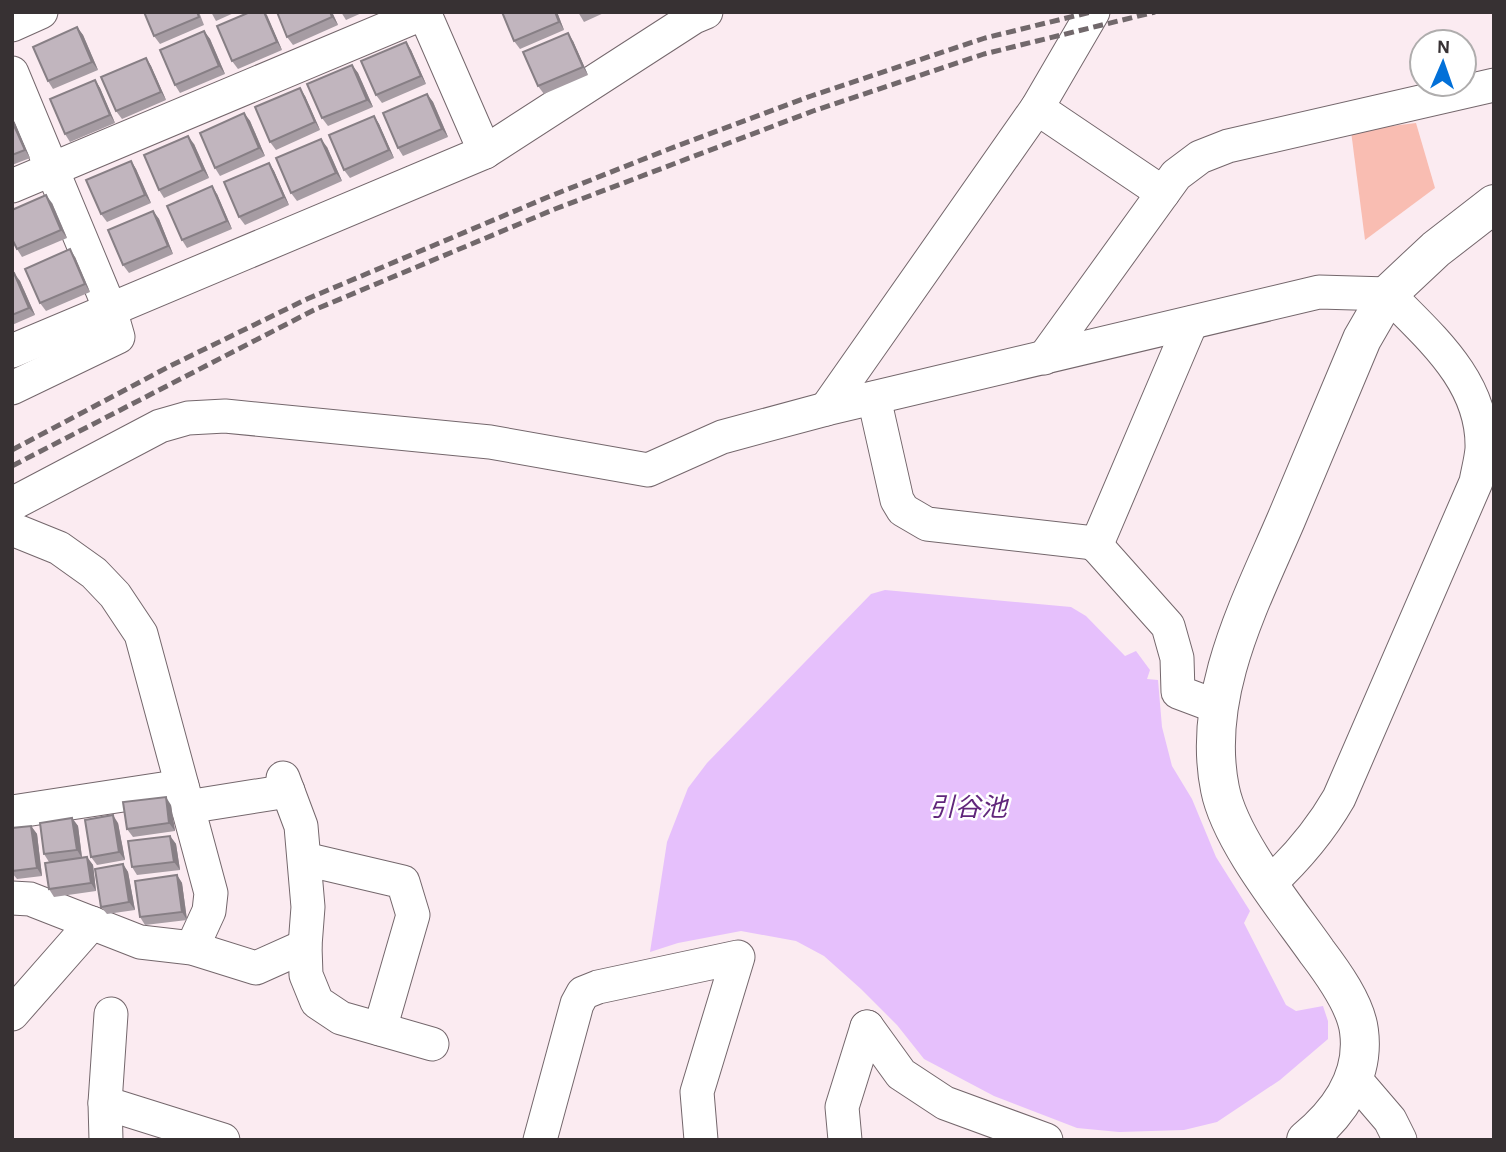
<svg xmlns="http://www.w3.org/2000/svg" width="1506" height="1152" font-family="'Alegreya Sans','Noto Sans JP',sans-serif">
	<style>
		.green { fill: #f9bdb2 }
		.water { fill: #e6c0fc }
		.lines { fill: none; stroke-linecap: round; stroke-linejoin: round }
		.street-casing { stroke: #74676c; stroke-width: 35 }
		.secondary-casing { stroke: #74676c; stroke-width: 40 }
		.street { stroke: #fff; stroke-width: 33 }
		.secondary { stroke: #fff; stroke-width: 38 }
		.rail { stroke: #71686b; stroke-width: 5; stroke-dasharray: 10 5; stroke-linecap: butt }
		.wall { fill: #a69ca3 }
		.shaded-wall { fill: #877f85 }
		.building { fill: #c1b5be; stroke: #877f85; stroke-width: 2 }
		.labels { text-anchor: middle; dominant-baseline: central; stroke-width: 5; stroke-linejoin: round; paint-order: stroke }
		.water-label { font-size: 26px; font-style: italic; fill: #61277c; stroke: #fff }
	</style>
	<rect width="100%" height="100%" fill="#fbebf1"/>
	<polygon class="green" points="1416,123 1435,188 1365,240 1351,131"/>
	<polygon class="water" points="885,590 1071,607 1086,616 1125,656 1136,651 1150,670 1147,679 1158,680 1162,727 1172,766 1192,799 1216,857 1250,911 1244,923 1286,1005 1296,1011 1323,1006 1328,1021 1328,1039 1280,1080 1217,1122 1184,1130 1119,1132 1077,1128 994,1096 924,1059 897,1025 861,989 824,956 796,941 741,931 678,943 650,952 667,842 688,788 707,763 871,594"/>
	<g class="lines">
		<g class="street-casing">
			<g id="street">
				<polyline points="424,12 485,152"/>
				<polyline points="12,25 41,12"/>
				<polyline points="12,73 110,309 118,337 12,388"/>
				<polyline points="1037,108 1163,193"/>
				<polyline points="12,186 426,12"/>
				<polyline points="12,351 485,152 694,17 706,12"/>
				<polyline points="1044,358 1176,175 1200,157 1228,146 1494,85"/>
				<polyline points="874,398 897,500 903,510 927,524 1094,543 1168,626 1177,658 1178,692 1218,707"/>
				<polyline points="826,409 1037,108 1093,12"/>
				<path d="M12,504L160,426L188,418L225,416L490,442L648,470L722,437L826,409L1319,292L1388,294C1431,338 1484,382 1482,449C1481,460 1478,471 1476,482L1339,798C1320,831 1297,858 1269,884"/>
				<polyline points="12,529 59,548 94,573 115,595 141,634 211,893 209,911 192,948"/>
				<polyline points="1096,546 1191,323"/>
				<polyline points="283,778 301,826 308,907 305,946 306,975 317,1002 341,1018 432,1044"/>
				<polyline points="187,807 288,791"/>
				<polyline points="12,812 182,786"/>
				<polyline points="305,859 403,882 413,915 380,1029"/>
				<polyline points="12,898 30,899 140,942 192,948 256,968 305,946"/>
				<polyline points="12,1014 92,923"/>
				<polyline points="867,1027 901,1074 945,1103 1046,1140"/>
				<polyline points="1354,1078 1390,1120 1400,1140"/>
				<polyline points="105,1103 223,1140"/>
				<polyline points="106,1140 105,1103 111,1014"/>
				<polyline points="540,1140 577,1004 583,993 598,987 738,957 697,1092 701,1140"/>
				<polyline points="845,1140 842,1107 867,1027"/>
			</g>
		</g>
		<g class="secondary-casing">
			<path id="secondary" d="M1306,1140C1339,1113 1365,1076 1359,1031C1356,1005 1333,973 1317,952C1286,908 1230,840 1220,789C1201,695 1250,604 1286,520C1311,460 1336,400 1362,339L1388,294L1436,249L1494,204"/>
		</g>
		<use href="#street" class="street"/>
		<use href="#secondary" class="secondary"/>
		<g class="rail">
			<polyline points="12,450 170,366 307,299 548,197 669,149 811,96 985,38 1091,12"/>
			<polyline points="12,466 314,310 555,209 813,111 984,54 1155,12"/>
		</g>
	</g>
	<g class="wall">
		<polygon points="144,12 199,12 204,25 160,44 154,36"/>
		<polygon points="211,12 236,12 216,21"/>
		<polygon points="250,12 265,12 282,50 238,69 232,61"/>
		<polygon points="277,12 332,12 338,25 293,45 287,37"/>
		<polygon points="341,12 364,12 346,20"/>
		<polygon points="502,12 557,12 564,30 520,49 514,41"/>
		<polygon points="578,12 606,12 584,22"/>
		<polygon points="77,27 83,35 98,70 53,89 48,81"/>
		<polygon points="204,31 210,39 225,74 180,93 175,85"/>
		<polygon points="573,41 588,75 544,94 538,86"/>
		<polygon points="406,42 411,50 426,84 382,103 376,95"/>
		<polygon points="146,58 151,66 166,100 122,119 116,111"/>
		<polygon points="352,65 358,73 373,107 328,126 322,118"/>
		<polygon points="95,80 100,88 115,123 70,142 65,134"/>
		<polygon points="427,94 433,102 448,137 403,156 398,148"/>
		<polygon points="305,96 320,130 276,150 270,142"/>
		<polygon points="244,113 250,121 265,156 220,176 215,168"/>
		<polygon points="374,116 379,124 394,158 350,178 344,170"/>
		<polygon points="12,119 30,158 12,165"/>
		<polygon points="194,144 209,178 164,198 159,190"/>
		<polygon points="327,147 342,181 297,201 291,193"/>
		<polygon points="131,161 136,169 151,203 107,222 101,214"/>
		<polygon points="269,163 274,171 289,205 245,225 239,217"/>
		<polygon points="217,194 232,229 187,248 182,240"/>
		<polygon points="52,203 67,238 22,257 17,249"/>
		<polygon points="153,211 159,219 173,254 129,273 123,265"/>
		<polygon points="75,257 90,292 46,311 40,303"/>
		<polygon points="12,274 20,281 35,315 12,325"/>
		<polygon points="171,805 175,831 133,837 127,829"/>
		<polygon points="72,818 78,826 82,857 87,857 93,865 96,891 54,897 49,889 49,862 44,854"/>
		<polygon points="118,823 125,860 97,865 91,857"/>
		<polygon points="31,826 37,834 42,876 17,879 12,873 12,828"/>
		<polygon points="170,836 176,844 180,870 137,875 132,867"/>
		<polygon points="123,864 128,872 135,910 107,914 101,907"/>
		<polygon points="177,875 182,883 187,920 145,925 140,917"/>
	</g>
	<g class="shaded-wall">
		<polygon points="264,12 267,15 282,50 277,42"/>
		<polygon points="330,12 332,12 338,25 332,17"/>
		<polygon points="555,12 557,12 564,30 559,22"/>
		<polygon points="77,27 83,35 98,70 92,62"/>
		<polygon points="204,31 210,39 225,74 219,66"/>
		<polygon points="568,33 573,41 588,75 583,67"/>
		<polygon points="406,42 411,50 426,84 421,76"/>
		<polygon points="146,58 151,66 166,100 161,92"/>
		<polygon points="352,65 358,73 373,107 367,100"/>
		<polygon points="95,80 100,88 115,123 110,115"/>
		<polygon points="300,88 305,96 320,130 315,122"/>
		<polygon points="427,94 433,102 448,137 442,129"/>
		<polygon points="244,113 250,121 265,156 259,148"/>
		<polygon points="374,116 379,124 394,158 389,150"/>
		<polygon points="12,119 15,123 30,158 25,150 12,121"/>
		<polygon points="188,136 194,144 209,178 203,170"/>
		<polygon points="321,139 327,147 342,181 336,173"/>
		<polygon points="131,161 136,169 151,203 145,195"/>
		<polygon points="269,163 274,171 289,205 284,197"/>
		<polygon points="212,186 217,194 232,229 227,221"/>
		<polygon points="46,195 52,203 67,238 61,230"/>
		<polygon points="153,211 159,219 173,254 168,246"/>
		<polygon points="70,249 75,257 90,292 85,284"/>
		<polygon points="14,273 20,281 35,315 29,308"/>
		<polygon points="166,797 171,805 175,831 169,823"/>
		<polygon points="113,815 118,823 125,860 119,852"/>
		<polygon points="72,818 78,826 82,858 77,850"/>
		<polygon points="31,826 37,834 42,876 37,868"/>
		<polygon points="170,836 176,844 180,870 174,862"/>
		<polygon points="87,857 93,865 96,891 91,883"/>
		<polygon points="123,864 128,872 135,910 129,902"/>
		<polygon points="177,875 182,883 187,920 182,912"/>
	</g>
	<g class="building">
		<polygon points="144,12 197,12 199,17 154,36"/>
		<polygon points="250,12 264,12 277,42 232,61 217,26"/>
		<polygon points="277,12 330,12 332,17 287,37"/>
		<polygon points="502,12 555,12 559,22 514,41"/>
		<polygon points="77,27 92,62 48,81 33,47"/>
		<polygon points="204,31 219,66 175,85 160,50"/>
		<polygon points="568,33 583,67 538,86 523,52"/>
		<polygon points="406,42 421,76 376,95 361,61"/>
		<polygon points="146,58 161,92 116,111 101,77"/>
		<polygon points="352,65 367,100 322,118 307,84"/>
		<polygon points="95,80 110,115 65,134 50,99"/>
		<polygon points="300,88 315,122 270,142 255,107"/>
		<polygon points="427,94 442,129 398,148 383,113"/>
		<polygon points="244,113 259,148 215,168 200,133"/>
		<polygon points="374,116 389,150 344,170 329,135"/>
		<polygon points="12,121 25,150 12,155"/>
		<polygon points="188,136 203,170 159,190 144,155"/>
		<polygon points="321,139 336,173 291,193 276,158"/>
		<polygon points="131,161 145,195 101,214 86,180"/>
		<polygon points="269,163 284,197 239,217 224,182"/>
		<polygon points="212,186 227,221 182,240 167,206"/>
		<polygon points="46,195 61,230 17,249 12,239 12,210"/>
		<polygon points="153,211 168,246 123,265 108,230"/>
		<polygon points="70,249 85,284 40,303 25,269"/>
		<polygon points="14,273 29,308 12,315 12,274"/>
		<polygon points="166,797 169,823 127,829 123,802"/>
		<polygon points="113,815 119,852 91,857 85,820"/>
		<polygon points="72,818 77,850 44,854 40,823"/>
		<polygon points="31,826 37,868 12,871 12,828"/>
		<polygon points="170,836 174,862 132,867 128,841"/>
		<polygon points="87,857 91,883 49,889 45,863"/>
		<polygon points="123,864 129,902 101,907 95,869"/>
		<polygon points="177,875 182,912 140,917 135,881"/>
	</g>
	<g class="labels">
		<g class="water-label">
			<text x="968" y="808">引谷池</text>
		</g>
	</g>
	<rect width="1506" height="1152" fill="none" stroke="#373133" stroke-width="28"/>
	<g transform="translate(1443 63) rotate(2)"><circle r="33" fill="#ffffff" stroke="#afadad" stroke-width="2"/>
	<path d="M0-5L12 26L0 18L-12 26Z" fill="#0270d8"/>
	<text y="-10" font-size="19" font-weight="bold" text-anchor="middle" fill="#373133">N</text>
	</g>
</svg>
